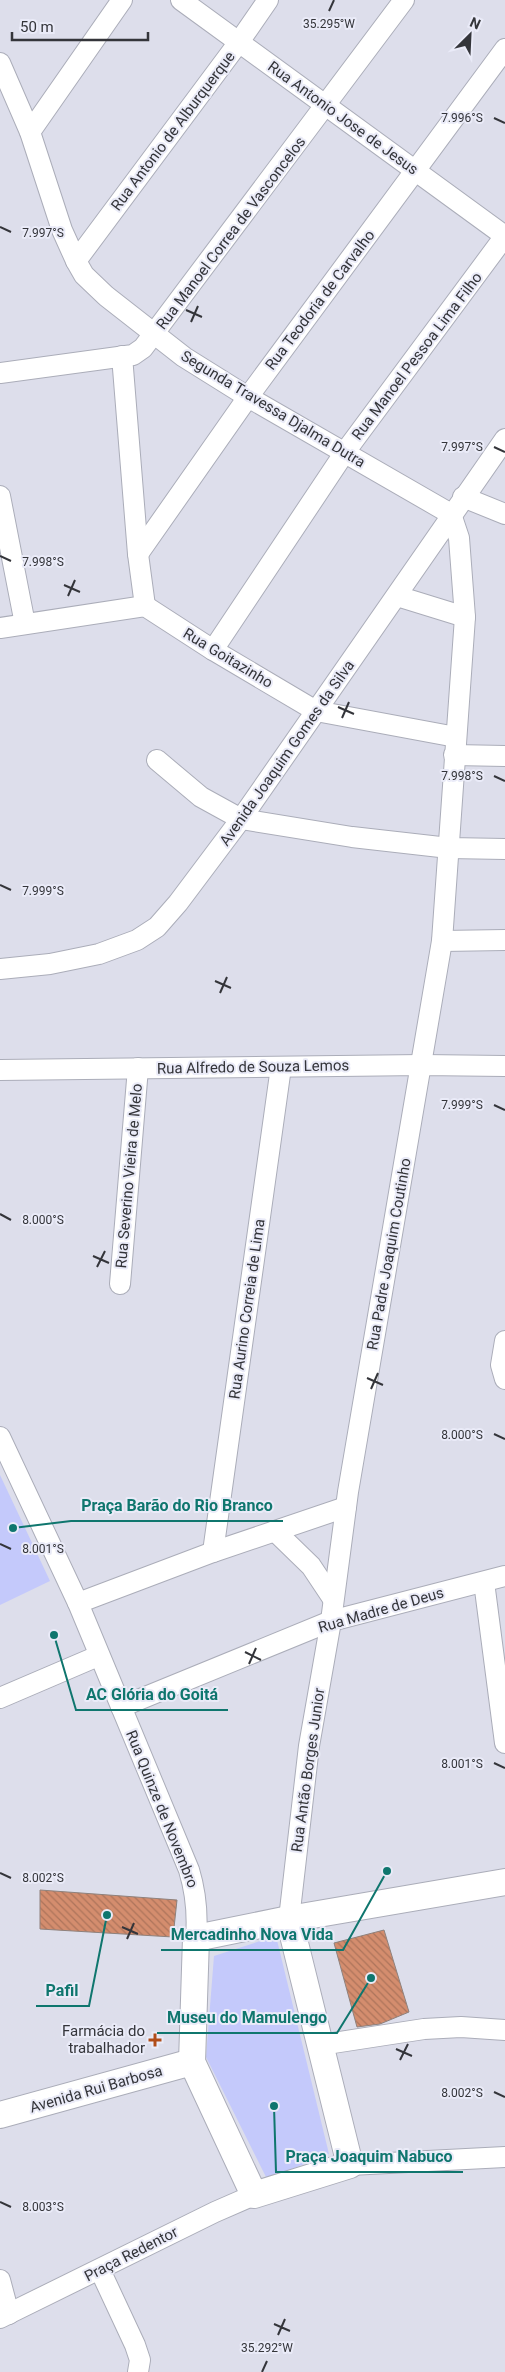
<svg xmlns="http://www.w3.org/2000/svg" width="505" height="2372" font-family="Roboto,sans-serif">
	<style>
		.green { fill: #c4c9fb }
		.building { fill: url(#building-back-hatch); stroke: #8e817c }
		.lines { fill: none; stroke-linecap: round; stroke-linejoin: round }
		.minor-casing { stroke: #abadb9; stroke-width: 22 }
		.major-casing { stroke: #abadb9; stroke-width: 28 }
		.minor { stroke: #fff; stroke-width: 20 }
		.major { stroke: #fff; stroke-width: 26 }
		.ticks { fill: none; stroke: #34353a; stroke-width: 2 }
		.poi-dot { fill: #b14d19; stroke: #eaebf8; stroke-width: 2 }
		.labels { text-anchor: middle; dominant-baseline: central; stroke-width: 4; stroke-linejoin: round; paint-order: stroke }
		.street-label { font-size: 15px; fill: #34353a; stroke: #eaebf8 }
		.poi-label { font-size: 15px; fill: #34353a; stroke: #eaebf8; text-anchor: end }
		.ticks-label { font-size: 12px; text-anchor: middle; fill: #34353a; stroke: #eaebf8; stroke-width: 4; stroke-linejoin: round; paint-order: stroke }
		.leader { fill: none; stroke: #0f766e; stroke-width: 2 }
		.callout-dot { fill: #0f766e; stroke: #eaebf8; stroke-width: 2 }
		.callout-label { font-size: 16px; text-anchor: middle; font-weight: bold; fill: #0f766e; stroke: #eaebf8; stroke-width: 4; stroke-linejoin: round; paint-order: stroke }
	</style>
	<defs>
		<pattern id="building-back-hatch" width="6" height="6" patternUnits="userSpaceOnUse" patternTransform="scale(1.25)"><rect width="6" height="6" fill="#d48d6e"/><path d="M-1 5l2 2M0 0l6 6M5-1l2 2" fill="none" stroke="#ad745b"/></pattern>
	</defs>
	<rect width="100%" height="100%" fill="#dddeeb"/>
	<g class="green">
		<polygon points="0,1475 50,1581 0,1605"/>
		<polygon points="276,1936 329,2154 267,2179 206,2057 214,1956"/>
	</g>
	<g class="building">
		<polygon points="40,1890 177,1900 173,1937 40,1929"/>
		<polygon points="384,1930 409,2012 380,2024 357,2027 334,1943"/>
	</g>
	<g class="lines">
		<g class="minor-casing">
			<g id="minor">
				<polyline points="181,0 505,236 345,452 213,650"/>
				<polyline points="0,63 30,132 62,230 76,261 84,275 106,296 184,357 248,397 451,514"/>
				<polyline points="30,132 122,0"/>
				<polyline points="76,261 239,42 268,0"/>
				<polyline points="122,356 138,554 145,606"/>
				<polyline points="0,373 133,355 143,348 404,0"/>
				<polyline points="0,496 25,624"/>
				<polyline points="463,497 505,514"/>
				<polyline points="138,554 248,397 505,49"/>
				<polyline points="397,596 465,617"/>
				<polyline points="0,628 145,606 213,650 316,711 456,737"/>
				<polyline points="454,755 505,756"/>
				<polyline points="157,760 201,797 241,819 352,837 449,848 505,849"/>
				<polyline points="442,941 505,940"/>
				<polyline points="0,969 50,964 99,954 137,940 157,927 178,903 241,819 505,439"/>
				<polyline points="0,1070 422,1065 505,1066"/>
				<polyline points="120,1284 138,1068"/>
				<polyline points="505,1341 501,1365 505,1379"/>
				<path d="M0,1437L78,1603L189,1870C196,1893 198,1913 196,1938"/>
				<polyline points="275,1531 311,1566 333,1599"/>
				<polyline points="213,1552 281,1067"/>
				<polyline points="484,1582 505,1743"/>
				<polyline points="78,1603 213,1552 346,1507"/>
				<polyline points="0,1698 98,1656"/>
				<polyline points="121,1707 331,1621 505,1576"/>
				<polyline points="289,1919 309,1746 331,1621 348,1492 442,941 465,617 459,538 451,514"/>
				<polyline points="320,2045 424,2029 461,2027 505,2030"/>
				<polyline points="350,2165 505,2157"/>
				<polyline points="100,2270 135,2345 140,2360 138,2372"/>
				<polyline points="0,2280 9,2314"/>
				<polyline points="0,2318 215,2212 254,2195"/>
			</g>
		</g>
		<g class="major-casing">
			<g id="major">
				<polyline points="289,1919 350,2165 254,2195 192,2062 196,1938 289,1919 505,1882"/>
				<polyline points="0,2115 192,2062"/>
			</g>
		</g>
		<use href="#minor" class="minor"/>
		<use href="#major" class="major"/>
	</g>
	<path class="ticks" d="M329,11L334,0M494,118L505,123M0,227L11,232M186,310L202,317M191,322L198,306M494,447L505,452M0,556L11,561M64,585L80,592M68,596L75,580M338,707L354,714M342,718L349,702M494,776L505,781M0,885L11,890M215,981L231,988M220,993L227,977M494,1105L505,1110M0,1214L11,1220M93,1256L109,1263M97,1267L105,1251M367,1378L383,1385M371,1389L378,1373M494,1434L505,1439M0,1544L11,1549M245,1652L261,1660M249,1664L256,1648M494,1763L505,1768M0,1873L11,1878M122,1927L138,1934M127,1939L134,1923M396,2049L412,2056M400,2060L408,2044M494,2092L505,2097M0,2202L11,2207M274,2324L290,2331M278,2335L285,2319M262,2372L267,2361"/>
	<path class="poi-dot" d="M152.5 2032.5h5v5h5v5h-5v5h-5v-5h-5v-5h5z"/>
	<g class="labels">
		<g class="street-label">
			<text transform="translate(343 118) rotate(36)">Rua Antonio Jose de Jesus</text>
			<text transform="translate(173 131) rotate(-53)">Rua Antonio de Alburquerque</text>
			<text transform="translate(231 233) rotate(-53)">Rua Manoel Correa de Vasconcelos</text>
			<text transform="translate(320 300) rotate(-53)">Rua Teodoria de Carvalho</text>
			<text transform="translate(417 356) rotate(-53)">Rua Manoel Pessoa Lima Filho</text>
			<text transform="translate(273 409) rotate(31)">Segunda Travessa Djalma Dutra</text>
			<text transform="translate(228 658) rotate(31)">Rua Goitazinho</text>
			<text transform="translate(287 753) rotate(-55)">Avenida Joaquim Gomes da Silva</text>
			<text transform="translate(253 1067) rotate(-1)">Rua Alfredo de Souza Lemos</text>
			<text transform="translate(129 1176) rotate(-85)">Rua Severino Vieira de Melo</text>
			<text transform="translate(389 1254) rotate(-80)">Rua Padre Joaquim Coutinho</text>
			<text transform="translate(247 1309) rotate(-82)">Rua Aurino Correia de Lima</text>
			<text transform="translate(381 1610) rotate(-16)">Rua Madre de Deus</text>
			<text transform="translate(308 1770) rotate(-82)">Rua Antão Borges Junior</text>
			<text transform="translate(162 1809) rotate(68)">Rua Quinze de Novembro</text>
			<text transform="translate(96 2089) rotate(-16)">Avenida Rui Barbosa</text>
			<text transform="translate(131 2254) rotate(-27)">Praça Redentor</text>
		</g>
		<g class="poi-label">
			<text x="145" y="2031">Farmácia do<tspan x="145" dy="17">trabalhador</tspan></text>
		</g>
	</g>
	<g class="ticks-label">
		<text x="329" y="28">35.295°W</text>
		<text x="462" y="122">7.996°S</text>
		<text x="43" y="237">7.997°S</text>
		<text x="462" y="451">7.997°S</text>
		<text x="43" y="566">7.998°S</text>
		<text x="462" y="780">7.998°S</text>
		<text x="43" y="895">7.999°S</text>
		<text x="462" y="1109">7.999°S</text>
		<text x="43" y="1224">8.000°S</text>
		<text x="462" y="1439">8.000°S</text>
		<text x="43" y="1553">8.001°S</text>
		<text x="462" y="1768">8.001°S</text>
		<text x="43" y="1882">8.002°S</text>
		<text x="462" y="2097">8.002°S</text>
		<text x="43" y="2211">8.003°S</text>
		<text x="267" y="2352">35.292°W</text>
	</g>
	<path class="leader" d="M13 1528L71 1521H283M54 1635L76 1710H228M387 1871L343 1950H161M107 1915L89 2006H36M371 1978L337 2033H157M274 2106L276 2172H463"/>
	<g class="callout-dot">
		<circle cx="13" cy="1528" r="5"/>
		<circle cx="54" cy="1635" r="5"/>
		<circle cx="387" cy="1871" r="5"/>
		<circle cx="107" cy="1915" r="5"/>
		<circle cx="371" cy="1978" r="5"/>
		<circle cx="274" cy="2106" r="5"/>
	</g>
	<g class="callout-label">
		<text x="177" y="1511">Praça Barão do Rio Branco</text>
		<text x="152" y="1700">AC Glória do Goitá</text>
		<text x="252" y="1940">Mercadinho Nova Vida</text>
		<text x="62" y="1996">Pafil</text>
		<text x="247" y="2023">Museu do Mamulengo</text>
		<text x="369" y="2162">Praça Joaquim Nabuco</text>
	</g>
	<g transform="translate(470 35) rotate(24)" stroke="#eaebf8" stroke-width="4" paint-order="stroke">
	<path d="M0-4L9 19L0 12L-9 19Z" fill="#34353a"/>
	<text y="-8" font-size="14" font-weight="bold" text-anchor="middle" fill="#34353a">N</text>
	</g>
	<path d="M12 32v8h136v-8" fill="none" stroke="#34353a" stroke-width="2.5"/>
	<text x="20" y="32" font-size="15" fill="#34353a" stroke="#eaebf8" stroke-width="4" paint-order="stroke">50 m</text>
</svg>
